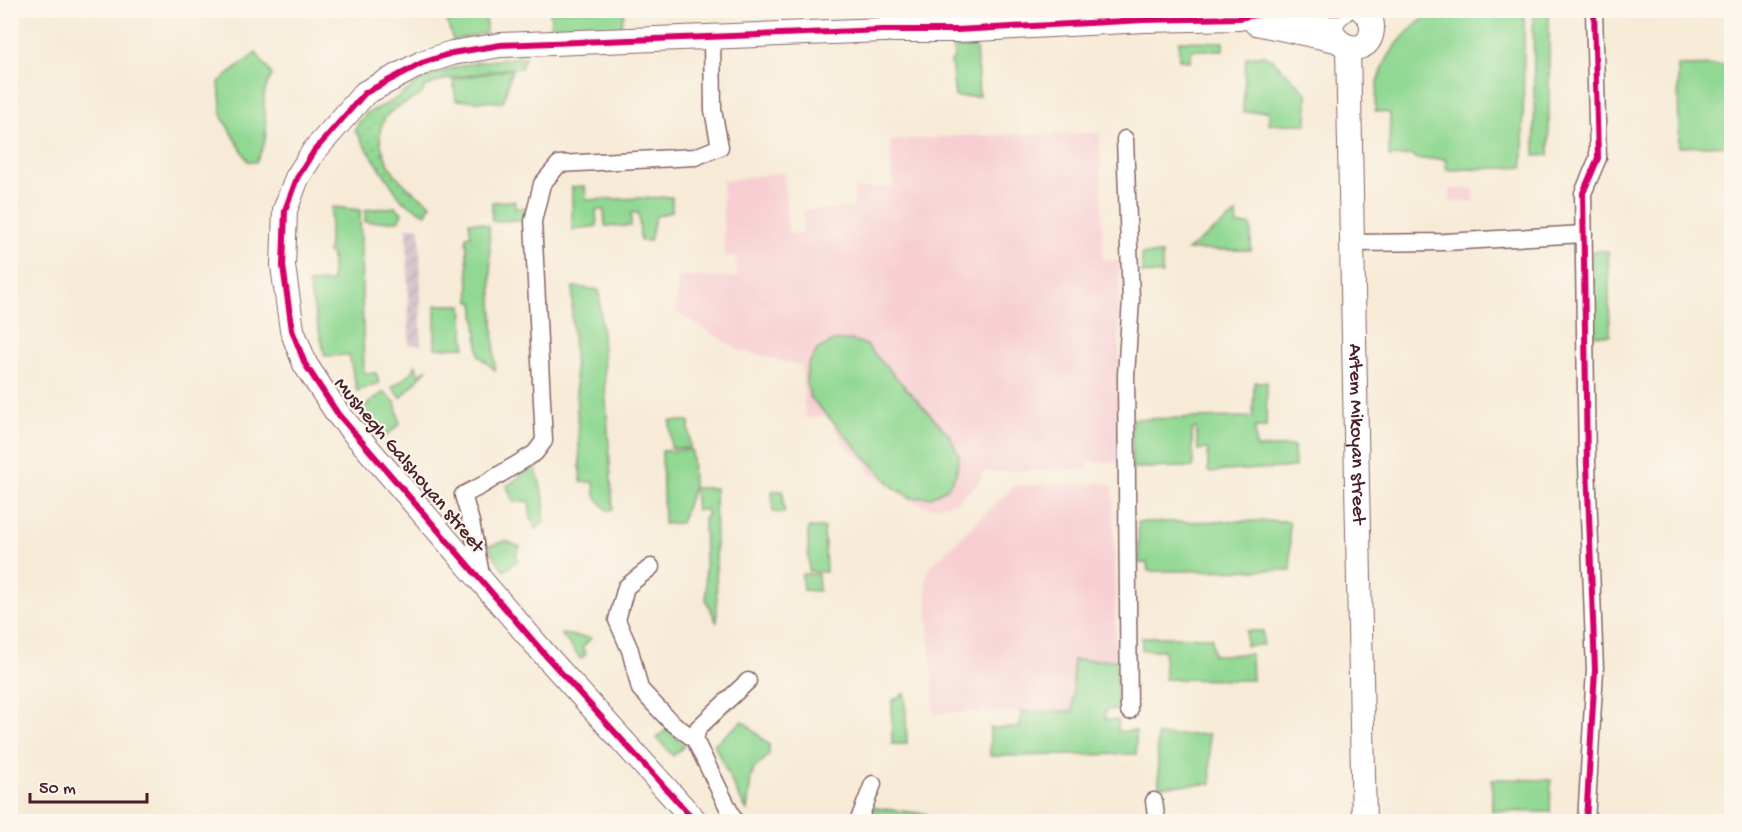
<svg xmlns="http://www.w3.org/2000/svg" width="1742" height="832" font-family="'Gochi Hand',sans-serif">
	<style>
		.built { fill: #f7cfd3 }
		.industrial { fill: url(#industrial-furrows) }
		.grass { fill: url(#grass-dots); stroke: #6e7c5f; stroke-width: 1.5 }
		.green { fill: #91d893; stroke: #6e7c5f; stroke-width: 1.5 }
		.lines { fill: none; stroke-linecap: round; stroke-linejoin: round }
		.street-casing { stroke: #876667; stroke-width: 19 }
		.secondary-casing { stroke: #876667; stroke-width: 26 }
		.street { stroke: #fff; stroke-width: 16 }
		.secondary { stroke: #fff; stroke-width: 24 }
		.cycleway-casing { stroke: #fbf7ec; stroke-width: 10 }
		.cycleway { stroke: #d6006c; stroke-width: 6 }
		.labels { text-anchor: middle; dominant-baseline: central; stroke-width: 4.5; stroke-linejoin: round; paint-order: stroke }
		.street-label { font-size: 20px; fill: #4a1f2b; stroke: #fbf7ec }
	</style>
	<defs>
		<pattern id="industrial-furrows" width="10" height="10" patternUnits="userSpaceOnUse" patternTransform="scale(1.5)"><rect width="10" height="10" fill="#d2bdc7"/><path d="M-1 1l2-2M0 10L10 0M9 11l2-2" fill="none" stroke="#b6a2ab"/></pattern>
		<pattern id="grass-dots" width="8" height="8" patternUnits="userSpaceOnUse" patternTransform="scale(1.5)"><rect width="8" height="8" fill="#91d893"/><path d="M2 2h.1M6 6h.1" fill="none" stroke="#7fb97f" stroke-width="1.8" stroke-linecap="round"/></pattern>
	</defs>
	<rect width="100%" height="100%" fill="#fbf7ec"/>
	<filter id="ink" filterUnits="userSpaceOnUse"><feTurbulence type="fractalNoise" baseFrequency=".0167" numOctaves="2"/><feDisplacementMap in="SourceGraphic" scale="12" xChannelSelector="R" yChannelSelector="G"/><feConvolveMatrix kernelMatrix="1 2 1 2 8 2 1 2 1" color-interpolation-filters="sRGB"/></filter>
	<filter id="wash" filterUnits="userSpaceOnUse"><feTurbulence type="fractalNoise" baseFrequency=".008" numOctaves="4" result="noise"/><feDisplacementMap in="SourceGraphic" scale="24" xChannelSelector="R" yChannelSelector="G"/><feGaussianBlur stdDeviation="1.35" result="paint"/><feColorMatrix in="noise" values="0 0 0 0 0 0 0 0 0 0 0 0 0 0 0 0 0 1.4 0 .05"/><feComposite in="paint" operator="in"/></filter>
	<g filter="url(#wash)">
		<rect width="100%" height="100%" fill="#f7ebd7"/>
		<g class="built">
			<polygon points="1100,133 1103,259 1119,260 1120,462 1088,462 1087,469 983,472 978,484 956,502 931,508 908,500 876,475 871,477 868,465 844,444 827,415 806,419 801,366 739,350 676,312 678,277 737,277 736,256 724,256 722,181 784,172 788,233 803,233 803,210 854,208 854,189 893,187 890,141 955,136"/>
			<polygon points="1474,188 1474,202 1450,202 1450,189"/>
			<polygon points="1105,483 1113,487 1117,710 934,713 926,578 929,568 1014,486"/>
		</g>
		<polygon class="industrial" points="407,227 420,227 421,345 409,345"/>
		<path class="grass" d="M525,57L521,68H511L443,80L424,87L422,94C412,101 399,104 389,113C370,132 385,164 401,181C409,190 421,197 431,204L426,214L402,201L355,131C362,110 372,112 389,103C401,96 412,86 424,79C456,63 490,60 525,57Z"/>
		<g class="green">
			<polygon points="444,11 444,10 497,11 486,12 486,33 453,40"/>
			<polygon points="550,11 625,10 625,11 619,31 552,33"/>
			<path d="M1434,11L1523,10L1524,13L1523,167L1447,170L1445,159H1417L1413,155L1389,157L1390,113L1375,111C1375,65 1397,36 1434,11Z"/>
			<polygon points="1533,11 1549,11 1549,155 1535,156"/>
			<polygon points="1179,41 1223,42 1223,50 1192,50 1190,61 1179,60"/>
			<polygon points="976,47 979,96 955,97 951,61 954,59 953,48"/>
			<path d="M256,53L272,75C258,99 266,106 266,131C266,142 261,152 256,162L248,161L222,117L219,82Z"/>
			<polygon points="1265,55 1275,62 1307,93 1307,124 1269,124 1269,111 1243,112 1246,57"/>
			<polygon points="1731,65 1731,145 1679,147 1678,66"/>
			<polygon points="512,69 503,102 456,100 453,79"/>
			<polygon points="585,186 586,200 672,197 672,211 655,217 650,241 640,241 639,213 631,213 631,226 605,226 604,210 596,210 597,226 572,230 572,187"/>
			<polygon points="515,201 515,208 525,208 526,220 492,221 492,202"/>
			<polygon points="332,207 360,210 364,373 376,373 379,383 357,391 349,355 325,356 308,283 332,282 332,254 328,253"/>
			<polygon points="396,207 402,213 398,221 365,222 365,210"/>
			<polygon points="1236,214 1237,225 1251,225 1251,250 1187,250"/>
			<polygon points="469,222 478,222 489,226 495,370 479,356 474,302 470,302 466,236 471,235"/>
			<polygon points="1592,251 1608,251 1610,335 1593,335"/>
			<polygon points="1142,254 1162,254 1162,274 1142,273"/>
			<polygon points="573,287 599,290 613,510 607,510 595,496 594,482 581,482 572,316"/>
			<polygon points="435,305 462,305 465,347 435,348"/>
			<polygon points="853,340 866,345 950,436 959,456 956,474 947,489 931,497 912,498 894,488 810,397 806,379 808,365 818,349 834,341"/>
			<polygon points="416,365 418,375 428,368 401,398 392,387 408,376"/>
			<polygon points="1254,382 1267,382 1266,427 1255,427 1256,448 1294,446 1295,467 1208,472 1208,449 1198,450 1196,428 1192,429 1193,467 1132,468 1132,419 1253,417"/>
			<polygon points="384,392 395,402 400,424 382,439 358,411"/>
			<polygon points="670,421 689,421 690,448 671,448"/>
			<polygon points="692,450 693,488 681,523 664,524 662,451"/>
			<polygon points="535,466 544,499 544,522 536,529 531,519 529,501 513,502 507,486"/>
			<polygon points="694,488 715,488 717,623 706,600 704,517 707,516 707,510 696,510"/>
			<polygon points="772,491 783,491 784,513 773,512"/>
			<polygon points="1289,521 1291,570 1148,571 1147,563 1139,563 1138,522"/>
			<polygon points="808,528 824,528 826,572 809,571"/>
			<polygon points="506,541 520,547 516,554 518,560 504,571 488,546"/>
			<polygon points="802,574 818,574 819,591 803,590"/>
			<polygon points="1246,631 1263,631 1263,645 1246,646"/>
			<polygon points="561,634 591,638 582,648 586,654 581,659"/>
			<polygon points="1142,637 1212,637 1213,655 1251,654 1252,680 1165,679 1164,650 1142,650"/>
			<polygon points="1073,660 1116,660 1117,710 1105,710 1105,720 1118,720 1118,731 1136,731 1136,754 990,756 990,728 1020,728 1021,712 1073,711"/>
			<polygon points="905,693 907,744 892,744 892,701"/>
			<polygon points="743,721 769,745 769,755 754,769 751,778 747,810 739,797 714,744"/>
			<polygon points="668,728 684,746 673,756 657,738"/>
			<polygon points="1209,734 1211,784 1159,786 1157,736"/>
			<polygon points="1492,779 1551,780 1550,812 1492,811"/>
			<polygon points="868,807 927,814 926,821 866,822"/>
		</g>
	</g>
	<g filter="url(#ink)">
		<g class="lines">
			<g class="street-casing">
				<g id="street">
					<polyline points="1125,139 1131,300 1126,375 1129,711"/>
					<polyline points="1351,243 1445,242 1584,234"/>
					<polyline points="651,567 626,587 617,620 630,650 640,689 670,721 695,740"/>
					<polyline points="482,580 471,522 463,495 481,486 535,453 544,441 533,221 542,184 559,164 695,157 720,147 713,110 712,38"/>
					<polyline points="1154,801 1157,822"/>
					<polyline points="735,822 695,740 698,728 748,681"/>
					<polyline points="858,822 873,784"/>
					<polyline points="1586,822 1595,670 1587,465 1583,193 1598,158 1594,10"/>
				</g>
			</g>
			<g class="secondary-casing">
				<g id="secondary">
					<path d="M1343,10C1307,34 1367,69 1372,30C1373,21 1369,15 1362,10"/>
					<polyline points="1256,23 1336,40"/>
					<path id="s1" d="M1348,47L1364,822"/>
					<polyline points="696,822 547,657 338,414 305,364 292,330 283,266 285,210 297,178 314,151 365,93 422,63 452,53 501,45 883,30 957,30 1144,20 1239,18 1265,13 1339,13"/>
				</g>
			</g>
			<use href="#street" class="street"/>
			<use href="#secondary" class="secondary"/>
			<g class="cycleway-casing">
				<g id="cycleway">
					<polyline points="696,822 547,657 338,414 305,364 292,330 283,266 285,210 297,178 314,151 365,93 422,63 452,53 501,45 883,30 957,30 1144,20 1239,18 1265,13 1339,13"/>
					<polyline points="1586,822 1595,670 1587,465 1583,193 1598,158 1594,10"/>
				</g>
			</g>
			<use href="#cycleway" class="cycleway"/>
		</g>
	</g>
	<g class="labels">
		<g class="street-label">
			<text stroke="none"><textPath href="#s1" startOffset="387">Artem Mikoyan street</textPath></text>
			<text transform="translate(408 466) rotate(50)">Mushegh Galshoyan street</text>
		</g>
	</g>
	<rect width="1742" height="832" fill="none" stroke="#fbf7ec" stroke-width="36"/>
	<path d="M30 793v9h117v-9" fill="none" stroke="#4a1f2b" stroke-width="3"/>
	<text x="39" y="793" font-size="18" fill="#4a1f2b" stroke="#fbf7ec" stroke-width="4.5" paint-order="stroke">50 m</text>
</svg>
